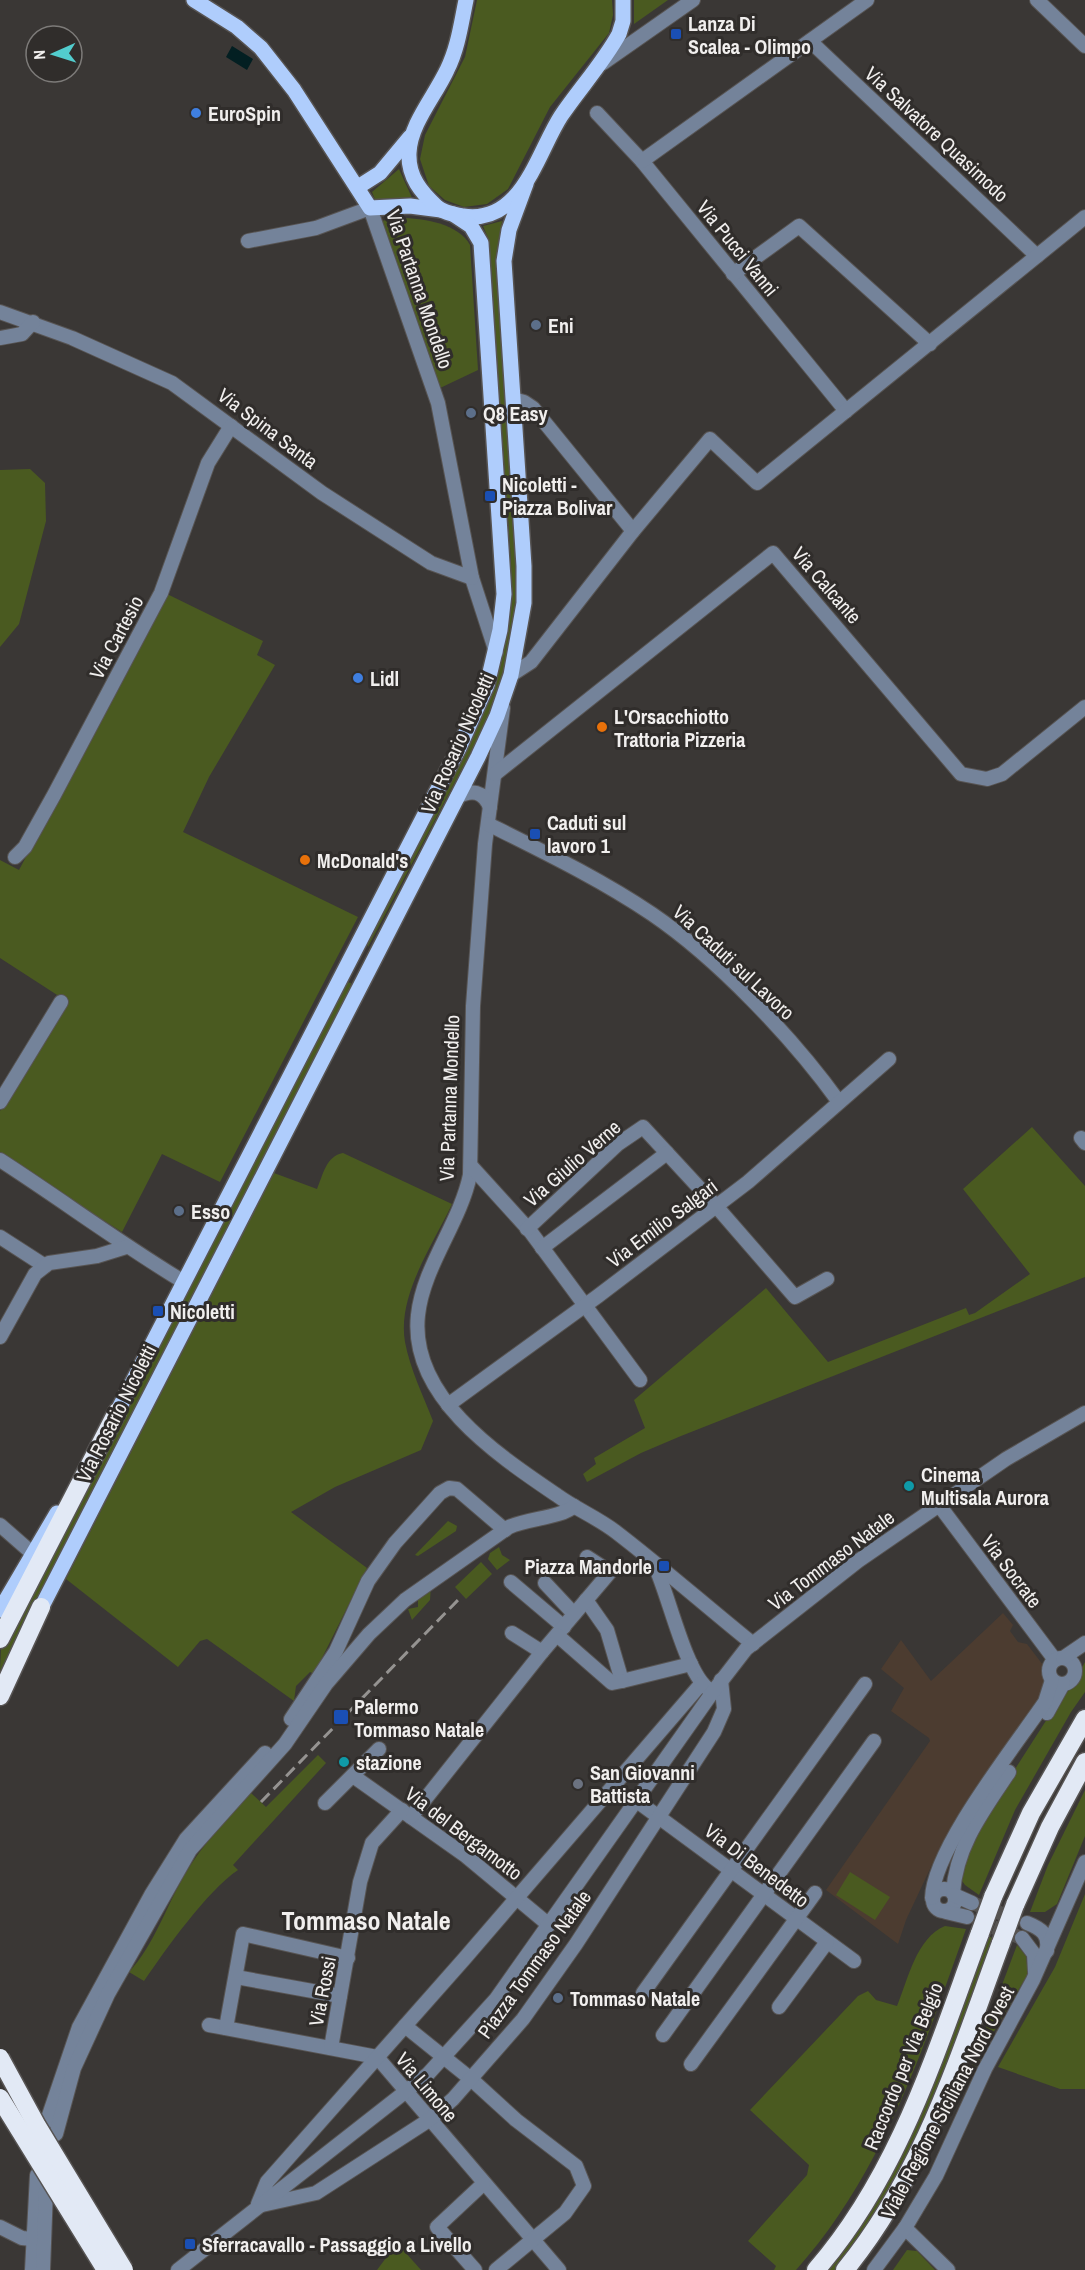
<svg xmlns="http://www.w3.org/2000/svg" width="1085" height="2270" font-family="'Archivo Narrow',sans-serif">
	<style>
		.education { fill: #4c3c30 }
		.green { fill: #4a5a20 }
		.water { fill: #031f22 }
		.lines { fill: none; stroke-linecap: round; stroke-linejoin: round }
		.minor-tunnel { stroke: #555351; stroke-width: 14; stroke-dasharray: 14 7; stroke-linecap: butt }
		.minor-casing { stroke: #575453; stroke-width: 16 }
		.major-casing { stroke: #575453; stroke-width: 18 }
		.highway-casing { stroke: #575453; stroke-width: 21 }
		.minor { stroke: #74839a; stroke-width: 14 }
		.major { stroke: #afcdfc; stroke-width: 15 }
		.highway { stroke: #e2e9f5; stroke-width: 18 }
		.rail { stroke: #959391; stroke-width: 3; stroke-dasharray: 12 6; stroke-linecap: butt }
		.highway-bridge-casing { stroke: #575453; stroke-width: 21; stroke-linecap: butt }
		.highway-bridge { stroke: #e2e9f5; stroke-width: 18 }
		.transit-dot { fill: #1a4fb4; stroke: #302d2b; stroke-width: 2 }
		.shop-dot { fill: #3f7fe0; stroke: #302d2b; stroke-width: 2 }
		.service-dot { fill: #5c6f8a; stroke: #302d2b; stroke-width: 2 }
		.food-dot { fill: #e8710a; stroke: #302d2b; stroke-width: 2 }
		.culture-dot { fill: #0f9aa8; stroke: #302d2b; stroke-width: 2 }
		.worship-dot { fill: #6b7280; stroke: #302d2b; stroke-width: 2 }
		.labels { text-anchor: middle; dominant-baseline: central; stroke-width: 6; stroke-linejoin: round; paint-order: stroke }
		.poi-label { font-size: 20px; font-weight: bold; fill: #f1efee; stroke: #302d2b; text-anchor: start }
		.street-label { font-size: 20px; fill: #f1efee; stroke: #302d2b }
		.district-label { font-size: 26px; font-weight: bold; fill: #f1efee; stroke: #302d2b }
	</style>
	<rect width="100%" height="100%" fill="#3a3735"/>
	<polygon class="education" points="1003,1613 1013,1625 1010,1631 1018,1642 1027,1644 1043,1665 1043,1694 937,1854 906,1920 898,1944 826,1890 930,1741 929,1738 891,1711 904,1688 881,1669 901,1640 931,1681"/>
	<g class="green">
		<polygon points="477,0 612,0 613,15 609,33 550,107 508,189 487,204 464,207 445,200 429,186 420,159 425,135 465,57"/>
		<polygon points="634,0 668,0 634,24"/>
		<polygon points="399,169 413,200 376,202 372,192"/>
		<path d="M394,218C418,217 458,222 470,245L478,370L438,389L382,221Z"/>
		<path d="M502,221L496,260C501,326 506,391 510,456C516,553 527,634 485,725L368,947L367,942C390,897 413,853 436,808C480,725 513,658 511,562L489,240L483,226Z"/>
		<polygon points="30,469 45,483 46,521 19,624 0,647 0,470"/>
		<polygon points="167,594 263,641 257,655 275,665 209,777 183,832 358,917 220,1182 162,1154 122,1232 0,1155 0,1111 68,1002 0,958 0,860 19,870"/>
		<polygon points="347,982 351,983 350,989 0,1671 1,1647"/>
		<polygon points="1032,1127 1085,1186 1085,1277 681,1436 641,1453 587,1482 583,1474 596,1464 594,1458 645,1428 634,1400 766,1288 828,1362 966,1308 969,1315 975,1313 1030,1274 963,1189"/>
		<path d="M343,1153L452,1204C433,1245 397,1295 405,1342C410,1369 423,1395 433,1421L421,1450L335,1487L291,1512L367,1568L314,1674L310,1672L296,1686L294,1701L207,1639L200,1641L178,1667L66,1579L274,1173L317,1189C323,1175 326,1156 343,1153Z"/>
		<polygon points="448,1521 457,1526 456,1531 418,1556 415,1555"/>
		<polygon points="499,1547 502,1555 510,1560 497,1570 488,1559 490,1553"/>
		<polygon points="481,1562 492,1574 466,1599 455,1587"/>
		<polygon points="431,1586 430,1600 412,1620 408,1609 418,1607 418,1598"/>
		<polygon points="1085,1662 1085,1692 1071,1712 1015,1810 979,1895 965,1885 960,1878 976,1830 1065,1691 1076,1679"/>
		<path d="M318,1755L326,1763L233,1865L238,1870C207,1891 166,1949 144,1981L129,1972C154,1945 166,1907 184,1876C202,1844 227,1820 251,1793L266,1807Z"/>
		<polygon points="1085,1790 1085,1836 1057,1904 1045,1912 1030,1912 1048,1865"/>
		<polygon points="850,1872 890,1897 875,1920 836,1895"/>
		<polygon points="1085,1894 1085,2089 1060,2089 998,2067 1055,1967"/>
		<path d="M945,1926L966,1929C923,2049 883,2173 796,2270H774L776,2266L748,2241L807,2175L809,2165L750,2110L858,1996L868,1991L876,2000L897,2006C908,1980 916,1938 945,1926Z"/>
		<polygon points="985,1935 995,1939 941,2087 886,2199 836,2270 824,2270 836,2255"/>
		<polygon points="1017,1945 1026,1956 1028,1974 998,2024 973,2072 970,2070"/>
		<polygon points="397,2243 421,2270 377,2270"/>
		<polygon points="907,2250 917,2251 935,2270 893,2270"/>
	</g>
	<polygon class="water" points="232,46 253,59 247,70 226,57"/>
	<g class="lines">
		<g class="minor-tunnel">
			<polyline points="972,1903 1019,1920"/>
			<polyline points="974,1920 1022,1938"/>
		</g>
		<g class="minor-casing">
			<g id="minor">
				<polyline points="1037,0 1085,46"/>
				<polyline points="810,41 1037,256"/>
				<polyline points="603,63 693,0"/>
				<polyline points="597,113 642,161 846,411"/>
				<polyline points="642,161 867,0"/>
				<polyline points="248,241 316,228 370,208 438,403 472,578 496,652"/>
				<polyline points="733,274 799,226 930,344"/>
				<polyline points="0,312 72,338 172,383 322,493 431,563 472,578"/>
				<polyline points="0,338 22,334 33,322"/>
				<polyline points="513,399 524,402 533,408 633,531"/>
				<polyline points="511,675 531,662 633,531 710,439 757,483 1085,217"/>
				<path d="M503,708L485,844L473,1006L470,1175C460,1223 423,1267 418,1315C409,1397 499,1456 558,1496C576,1509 598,1518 616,1532C663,1568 707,1607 753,1644"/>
				<polyline points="495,774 773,553 961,774 987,779 1002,774 1085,707"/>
				<path d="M457,797C472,789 483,791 490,807"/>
				<path d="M488,824C544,852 600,879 652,914C718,959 792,1037 839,1102"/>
				<polyline points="15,857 25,847 54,795 161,593 208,463 231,426"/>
				<polyline points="0,1102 61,1002"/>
				<polyline points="1081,1138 1085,1143"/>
				<path d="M0,1160C62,1200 121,1244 184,1282"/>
				<polyline points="471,1166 530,1231 640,1380"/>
				<polyline points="527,1229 618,1144 643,1127 716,1206 795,1297 827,1279"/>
				<polyline points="0,1237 45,1266"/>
				<polyline points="542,1248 667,1153"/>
				<polyline points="0,1337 35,1274 49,1263 97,1256 126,1247"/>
				<polyline points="448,1405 598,1296 748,1182 889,1059"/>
				<polyline points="939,1505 1055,1660"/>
				<polyline points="0,1525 32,1553"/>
				<path d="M655,1566C669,1596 685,1670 707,1688"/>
				<polyline points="511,1582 564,1627"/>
				<polyline points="545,1583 574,1614"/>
				<polyline points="586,1600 607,1630 622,1681 691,1664"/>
				<polyline points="512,1633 542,1652 610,1572 587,1557"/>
				<polyline points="557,1635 612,1683 622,1681"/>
				<circle cx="1062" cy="1671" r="13"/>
				<polyline points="1063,1658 1085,1643"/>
				<polyline points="1047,1713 1063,1684"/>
				<polyline points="291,1719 336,1651 368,1581 395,1543 440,1493 449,1488 457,1489 505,1530"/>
				<polyline points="353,1776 466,1856 549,1925"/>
				<polyline points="637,1801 854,1961"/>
				<polyline points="325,1803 379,1749"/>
				<polyline points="411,1817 542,1652"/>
				<circle cx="944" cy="1900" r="11"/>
				<path d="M953,1893C956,1846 983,1811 1009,1772"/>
				<polyline points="954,1895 972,1903"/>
				<path d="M932,1898C933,1849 1015,1746 1045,1702L1052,1680"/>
				<polyline points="946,1912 967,1917"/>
				<path d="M1027,1923C1042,1929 1049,1934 1047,1951"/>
				<polyline points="1022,1938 1034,1954 1035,1972"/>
				<polyline points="236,1977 340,1996"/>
				<polyline points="643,1993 865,1684"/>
				<polyline points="779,2007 827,1942"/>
				<polyline points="209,2025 377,2057 559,2270"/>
				<polyline points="405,2026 471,2079 516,2120 576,2166 584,2186 565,2213 496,2270"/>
				<polyline points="226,2028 243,1934 348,1958"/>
				<polyline points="663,2035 874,1741"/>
				<polyline points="331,2048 360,1882 372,1843 402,1810"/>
				<polyline points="691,2064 815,1893"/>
				<polyline points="47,2121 79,2027 151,1895 186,1839 265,1753"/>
				<path d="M56,2134L74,2068L108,1994L190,1850L285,1744L326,1684L369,1634L405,1600L509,1527C529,1518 561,1518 574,1506"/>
				<polyline points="258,2204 267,2182 465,1958 701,1684"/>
				<polyline points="262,2205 316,2193 429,2120 453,2099 523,2019 576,1944 714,1732 724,1709 721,1680"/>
				<polyline points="0,2227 22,2238 32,2239"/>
				<polyline points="905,2228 948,2270"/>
				<polyline points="32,2270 37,2175"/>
				<polyline points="43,2270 46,2190"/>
				<polyline points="178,2270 428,2074 496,1999 712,1693 746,1649 858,1561 1006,1459 1085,1413"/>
				<polyline points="475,2270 437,2227 483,2184"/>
				<polyline points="874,2270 905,2228 936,2176 985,2069 1033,1980 1085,1862"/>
			</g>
		</g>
		<g class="major-casing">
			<g id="major">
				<polyline points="194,0 237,27 261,48 294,90 370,208 410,206 441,210"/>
				<path d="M466,0C461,24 458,48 447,70C435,96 410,124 409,153C408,177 421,192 437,207C444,213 454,214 463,216C522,225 537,153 561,116C580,88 603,63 619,34L623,21V0"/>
				<polyline points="358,187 380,173 410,137"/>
				<polyline points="113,1420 459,748 487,685 500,630 504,594 481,243 471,226 453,214"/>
				<polyline points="0,1610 57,1513"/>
				<polyline points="37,1616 478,757 497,716 511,675 524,603 524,566 504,261 509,230 526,184"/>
			</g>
		</g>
		<g class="highway-casing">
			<g id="highway">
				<polyline points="0,1639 117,1412"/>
				<polyline points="0,1696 41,1607"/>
				<polyline points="993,1897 1031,1813 1085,1719"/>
				<polyline points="1015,1905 1050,1827 1085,1762"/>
				<path d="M816,2270C900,2173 936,2051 980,1933"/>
				<path d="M845,2270C923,2175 959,2056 1001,1943"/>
			</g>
		</g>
		<use href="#minor" class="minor"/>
		<use href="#major" class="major"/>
		<use href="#highway" class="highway"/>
		<polyline class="rail" points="261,1802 459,1599"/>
		<g class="highway-bridge-casing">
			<g id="highway-bridge">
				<polyline points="980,1933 993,1897"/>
				<polyline points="1001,1943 1015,1905"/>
				<polyline points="0,2058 37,2126 124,2270"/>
				<polyline points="0,2098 106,2270"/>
			</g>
		</g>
		<use href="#highway-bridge" class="highway-bridge"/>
	</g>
	<g class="transit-dot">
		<rect x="670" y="28" width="12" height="12" rx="3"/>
		<rect x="484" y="490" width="12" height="12" rx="3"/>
		<rect x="529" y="828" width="12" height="12" rx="3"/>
		<rect x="152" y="1305" width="12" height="12" rx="3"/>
		<rect x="658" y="1560" width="12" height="12" rx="3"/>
		<rect x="333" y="1709" width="16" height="16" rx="3"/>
		<rect x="184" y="2238" width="12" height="12" rx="3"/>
	</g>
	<g class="shop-dot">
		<circle cx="196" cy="113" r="6"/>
		<circle cx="358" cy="678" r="6"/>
	</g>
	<g class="service-dot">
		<circle cx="536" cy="325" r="6"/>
		<circle cx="471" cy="413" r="6"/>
		<circle cx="179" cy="1211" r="6"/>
		<circle cx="558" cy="1998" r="6"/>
	</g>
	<g class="food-dot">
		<circle cx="602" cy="727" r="6"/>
		<circle cx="305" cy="860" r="6"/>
	</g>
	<g class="culture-dot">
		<circle cx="909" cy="1486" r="6"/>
		<circle cx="344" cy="1762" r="6"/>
	</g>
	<circle class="worship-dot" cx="578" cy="1784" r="6"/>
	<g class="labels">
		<g class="poi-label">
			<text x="688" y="23">Lanza Di<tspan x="688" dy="23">Scalea - Olimpo</tspan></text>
			<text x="208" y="113">EuroSpin</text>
			<text x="548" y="325">Eni</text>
			<text x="483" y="413">Q8 Easy</text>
			<text x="502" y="484">Nicoletti -<tspan x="502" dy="23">Piazza Bolivar</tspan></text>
			<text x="370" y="678">Lidl</text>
			<text x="614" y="716">L'Orsacchiotto<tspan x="614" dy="23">Trattoria Pizzeria</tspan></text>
			<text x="547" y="822">Caduti sul<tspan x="547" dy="23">lavoro 1</tspan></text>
			<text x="317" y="860">McDonald's</text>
			<text x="191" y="1211">Esso</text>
			<text x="170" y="1311">Nicoletti</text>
			<text x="921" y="1474">Cinema<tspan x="921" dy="23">Multisala Aurora</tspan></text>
			<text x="652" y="1566" text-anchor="end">Piazza Mandorle</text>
			<text x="354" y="1706">Palermo<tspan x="354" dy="23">Tommaso Natale</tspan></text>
			<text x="356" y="1762">stazione</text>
			<text x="590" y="1772">San Giovanni<tspan x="590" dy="23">Battista</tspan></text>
			<text x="570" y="1998">Tommaso Natale</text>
			<text x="202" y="2244">Sferracavallo - Passaggio a Livello</text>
		</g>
		<g class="street-label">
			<text transform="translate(937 134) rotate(43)">Via Salvatore Quasimodo</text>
			<text transform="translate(738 248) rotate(51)">Via Pucci Vanni</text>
			<text transform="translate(420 289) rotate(71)">Via Partanna Mondello</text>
			<text transform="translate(268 428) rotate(37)">Via Spina Santa</text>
			<text transform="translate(827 585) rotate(49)">Via Calcante</text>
			<text transform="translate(116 637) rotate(-62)">Via Cartesio</text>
			<text transform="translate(457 743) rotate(-66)">Via Rosario Nicoletti</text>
			<text transform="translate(734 962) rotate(43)">Via Caduti sul Lavoro</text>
			<text transform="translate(449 1098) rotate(-88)">Via Partanna Mondello</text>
			<text transform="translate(572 1163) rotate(-41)">Via Giulio Verne</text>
			<text transform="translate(662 1223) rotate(-37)">Via Emilio Salgari</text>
			<text transform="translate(116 1413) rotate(-63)">Via Rosario Nicoletti</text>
			<text transform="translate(831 1560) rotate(-37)">Via Tommaso Natale</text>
			<text transform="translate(1012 1571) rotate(53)">Via Socrate</text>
			<text transform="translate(464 1833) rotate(37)">Via del Bergamotto</text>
			<text transform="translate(757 1865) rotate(37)">Via Di Benedetto</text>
			<text transform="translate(534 1964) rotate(-54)">Piazza Tommaso Natale</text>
			<text transform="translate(322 1991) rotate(-79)">Via Rossi</text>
			<text transform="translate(903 2066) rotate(-68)">Raccordo per Via Belgio</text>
			<text transform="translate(427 2087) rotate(50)">Via Limone</text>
			<text transform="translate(947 2102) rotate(-62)">Viale Regione Siciliana Nord Ovest</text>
		</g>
		<g class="district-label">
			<text x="366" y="1920">Tommaso Natale</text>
		</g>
	</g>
	<g transform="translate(54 54) rotate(267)"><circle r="28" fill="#302d2b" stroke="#7d7b79" stroke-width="1.5"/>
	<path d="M0-4.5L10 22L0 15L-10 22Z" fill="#52cdce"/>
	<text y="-9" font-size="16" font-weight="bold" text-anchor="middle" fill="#f1efee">N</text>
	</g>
</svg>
